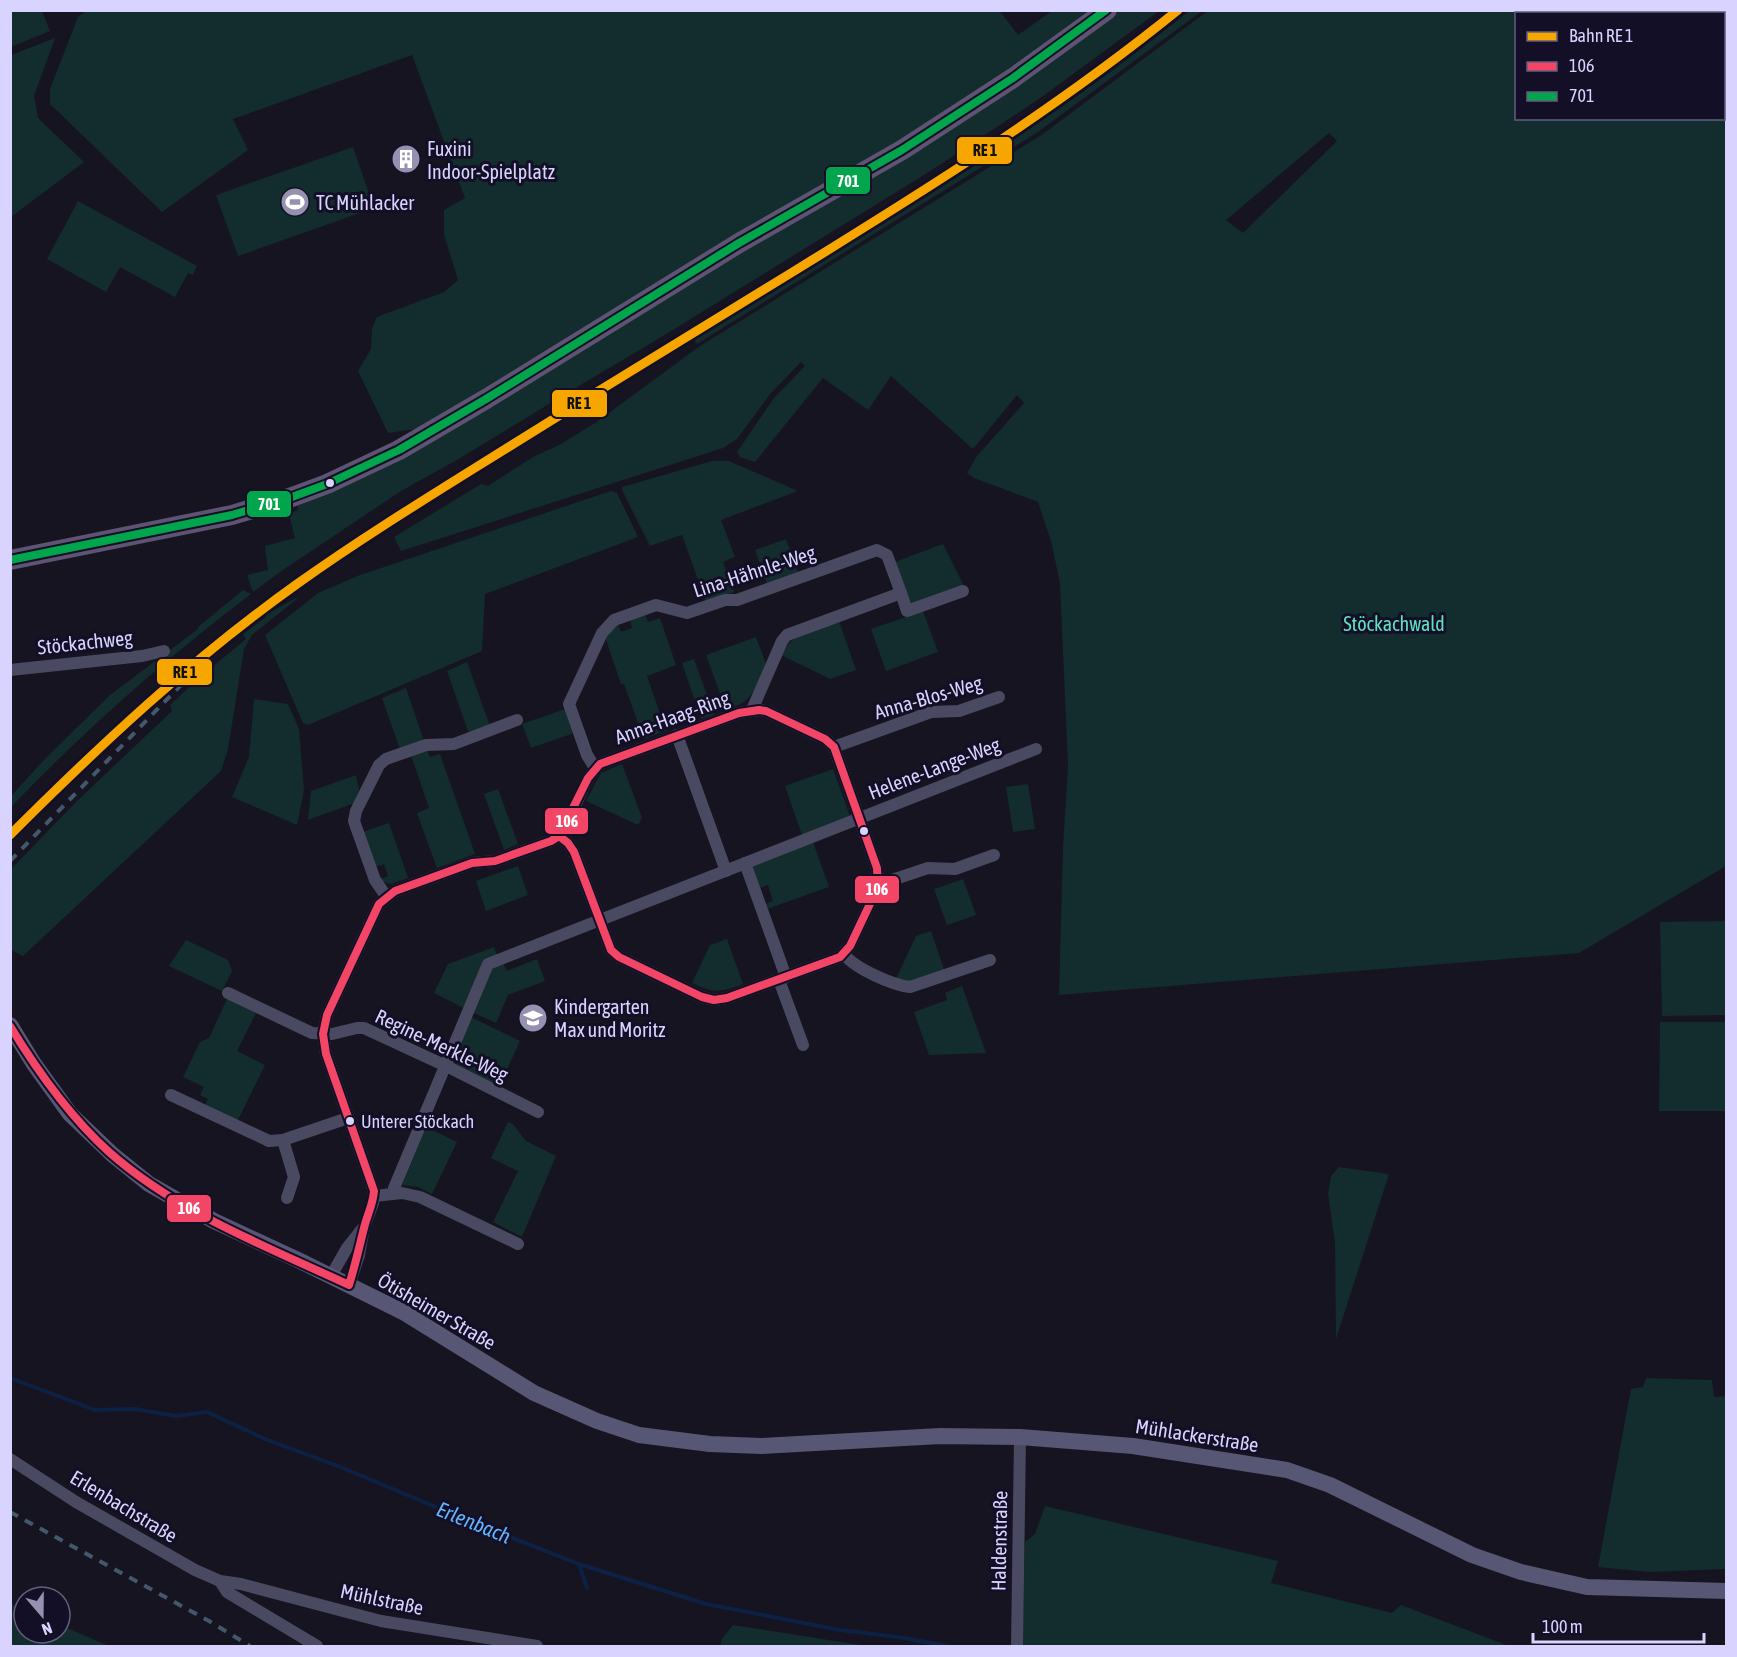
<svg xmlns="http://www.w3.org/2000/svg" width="1737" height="1657" font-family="'Asap Condensed',sans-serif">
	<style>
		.green { fill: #132c2d; fill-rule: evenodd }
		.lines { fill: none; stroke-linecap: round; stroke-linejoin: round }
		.stream { stroke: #0d2144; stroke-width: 4 }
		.minor { stroke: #4a4962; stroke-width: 12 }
		.secondary { stroke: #575674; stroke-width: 16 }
		.primary { stroke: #5e5373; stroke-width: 20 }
		.rail { stroke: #43596b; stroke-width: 4; stroke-dasharray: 9 8; stroke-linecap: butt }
		.bus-1-casing { stroke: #130f26; stroke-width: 12 }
		.bus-2-casing { stroke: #130f26; stroke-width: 12 }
		.bus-1 { stroke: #f34667; stroke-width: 8 }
		.bus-2 { stroke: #00a54c; stroke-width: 8 }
		.rail-1-casing { stroke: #130f26; stroke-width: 14 }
		.rail-1 { stroke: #f7a600; stroke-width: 9 }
		.bus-dot { fill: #d9d4ff; stroke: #130f26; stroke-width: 2 }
		.labels { text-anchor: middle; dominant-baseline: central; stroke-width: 6; stroke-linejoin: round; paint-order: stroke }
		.bus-label { font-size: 18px; fill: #d9d4ff; stroke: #130f26; text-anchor: start }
		.poi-label { font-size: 20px; fill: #d9d4ff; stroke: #130f26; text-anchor: start }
		.street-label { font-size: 20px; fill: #d9d4ff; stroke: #130f26 }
		.park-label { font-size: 20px; fill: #5fe0c0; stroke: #130f26 }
		.water-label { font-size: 21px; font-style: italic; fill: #62b6ff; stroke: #130f26 }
		.line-badge { stroke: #130f26; stroke-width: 2 }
		.badge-label { font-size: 16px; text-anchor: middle; font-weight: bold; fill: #fff }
		.pale-badge-label { font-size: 16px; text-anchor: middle; font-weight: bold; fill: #111 }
	</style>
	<rect width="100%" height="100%" fill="#161421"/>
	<g class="green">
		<polygon points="11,10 42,11 50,31 11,47"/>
		<polygon points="999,10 1018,35 1052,11 1096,11 965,101 423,428 388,433 358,371 371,349 372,328 377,317 444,292 458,280 444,235 444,210 465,198 412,55 233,119 248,150 162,212 50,104 50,89 78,17 86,11"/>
		<path d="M1209,10L1726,11V866L1579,953L1059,995L1063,847L1068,766L1060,583L1051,541L1038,502L974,478L967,473L977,456L1024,403L1017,395L973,449L891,376L868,410L823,378L755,462L740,457L737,452L774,398L805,366L801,362L771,393L737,439L723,448L401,551L394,537L481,484L488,486L533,457L561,444L595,423L700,346L1043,134ZM1516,14H1724V118H1516ZM1329,133L1337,141L1243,233L1226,220Z"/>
		<polygon points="1120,11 1159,11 1039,99 932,170 663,336 567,393 457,460 401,491 283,570 253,592 247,575 268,570 265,546 295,538 289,514 298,510 297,505 1107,20"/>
		<path d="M1189,11H1202L1038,132L697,344L694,339C862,236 1036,136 1189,11Z"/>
		<polygon points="55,38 34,96 38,118 84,162 11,217 11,55"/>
		<polygon points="353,147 374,208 238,256 216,195"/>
		<polygon points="78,201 197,266 193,275 188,273 175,297 120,267 106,292 47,259"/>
		<polygon points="712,461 729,461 798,491 721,520 735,557 723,562 734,592 706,602 682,535 650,546 622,490 622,487"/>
		<polygon points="611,491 617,493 638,537 485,594 482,651 308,725 303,723 265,635 318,593 360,575"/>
		<polygon points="786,539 798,573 767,584 755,550"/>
		<polygon points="943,544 964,586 910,605 895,562"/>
		<path d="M243,590L251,594C165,659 85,730 11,807L10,797L45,759L110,695L198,629V627Z"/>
		<polygon points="296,598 297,599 252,635 244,649 228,749 221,771 23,956 11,950 11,869 77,801 172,711 170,705 200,677 246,639 243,634 266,617 265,615"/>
		<polygon points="923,611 938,652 886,671 871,629"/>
		<polygon points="645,614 648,622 660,618 676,665 647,676 666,731 644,739 624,684 621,684 605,637 618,624 621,632 632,628 630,620"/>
		<path d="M839,621L856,670L830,679L781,655C792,632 817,630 839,621Z"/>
		<path d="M756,637L766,664C754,690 755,700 726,710L706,655Z"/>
		<polygon points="694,659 714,715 701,719 682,663"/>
		<polygon points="467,662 490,726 469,734 447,671"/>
		<polygon points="406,688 424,741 400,749 382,698"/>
		<polygon points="254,699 288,704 299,729 304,790 297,825 232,797 249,757"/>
		<polygon points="565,709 574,733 531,748 522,724"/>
		<polygon points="427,750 430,757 440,754 475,854 437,868 417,813 429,808 411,755"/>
		<polygon points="622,764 642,818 638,825 586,801 601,773"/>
		<polygon points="833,769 850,816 802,835 785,786"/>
		<polygon points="356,775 359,790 355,803 308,820 311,791"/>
		<polygon points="1028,784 1035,829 1013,832 1006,787"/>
		<polygon points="498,789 518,844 504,850 484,794"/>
		<polygon points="389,823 408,878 391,884 380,881 380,879 388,876 384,864 375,867 363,832"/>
		<polygon points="813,842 829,887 767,909 765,904 773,901 768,885 760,888 752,866"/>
		<polygon points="518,866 528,895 486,911 476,881"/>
		<polygon points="963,879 976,915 947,925 934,889"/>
		<polygon points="1726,921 1726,1015 1662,1016 1660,922"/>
		<polygon points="931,931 945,972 913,983 896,979 916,936"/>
		<path d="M727,939L743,984C721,992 714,994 692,983L710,945Z"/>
		<polygon points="186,940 228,960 232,971 222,991 169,966"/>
		<polygon points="494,947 497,955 464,1008 434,993 448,964"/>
		<polygon points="537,959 545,981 508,995 496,1023 474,1013 492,968 503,963 507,971"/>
		<polygon points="962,986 986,1053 929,1055 914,1012 947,1000 945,993"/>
		<polygon points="227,999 256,1013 237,1051 265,1065 237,1122 204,1106 208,1099 200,1095 204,1087 183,1077 200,1042 209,1038"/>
		<polygon points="471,1017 520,1041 499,1087 452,1065"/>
		<polygon points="1660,1022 1726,1022 1726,1111 1659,1111"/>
		<polygon points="508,1122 513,1124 526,1141 556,1156 522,1237 493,1222 518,1171 491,1158"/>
		<polygon points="426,1127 457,1142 432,1194 418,1187 402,1185"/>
		<polygon points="1339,1167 1389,1174 1336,1339 1335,1243 1328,1194 1331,1176"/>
		<polygon points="1646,1378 1712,1380 1714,1397 1726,1396 1726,1569 1649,1572 1598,1567 1631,1389 1643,1387"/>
		<polygon points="1045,1506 1278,1561 1271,1583 1392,1613 1401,1605 1509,1646 1022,1646 1025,1542 1035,1534"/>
		<polygon points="10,1603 24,1609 24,1633 60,1633 60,1625 109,1646 11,1646"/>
		<polygon points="733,1625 867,1646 720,1646 722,1639"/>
	</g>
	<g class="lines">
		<g class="stream">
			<polyline points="10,1378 95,1410 135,1409 176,1416 207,1412 265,1439 343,1468 469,1521 579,1564 706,1604 840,1630 898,1637 948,1646"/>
			<polyline points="579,1564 587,1588"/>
		</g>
		<g class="minor">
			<polyline points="901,593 907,611 963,591"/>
			<polyline points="10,670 142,656 164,651"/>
			<polyline points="677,735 726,871"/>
			<polyline points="834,747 931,712 959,711 999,697"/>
			<polyline points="595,768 587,755 569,704 602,633 614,620 656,605 687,613 725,600 737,600 877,550 887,555 901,593 787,635 782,641 752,710"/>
			<polyline points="745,863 786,977"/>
			<polyline points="879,882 889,881 928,868 955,869 994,855"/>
			<polyline points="386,896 375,880 354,821 356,811 379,765 386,759 426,745 454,744 517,720"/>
			<path d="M844,954C854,968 892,985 910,987L990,960"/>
			<polyline points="779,980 803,1045"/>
			<polyline points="228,993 312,1033 332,1034 357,1028 364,1028 446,1066 538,1112"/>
			<polyline points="171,1095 269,1141 283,1140 348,1118"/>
			<polyline points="283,1140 294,1177 287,1198"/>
			<polyline points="395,1193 394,1188 488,964 1036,749"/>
			<polyline points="374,1196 402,1193 420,1197 518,1244"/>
			<polyline points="331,1276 347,1248 363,1228"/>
			<polyline points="349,1285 359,1255 364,1227 373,1203 374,1191 326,1054 323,1034 327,1015 379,904 395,891 472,863 495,861 551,841 559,836 565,827 588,778 600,764 739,713 759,710 766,711 825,739 834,747 877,868 878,887 850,946 840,957 727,998 714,1000 702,997 619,957 611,950 574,852 568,843 559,836"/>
			<polyline points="10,1459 76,1502 195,1570 220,1581 241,1584 381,1621 537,1646"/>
			<polyline points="220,1581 227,1592 317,1646"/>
			<polyline points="1017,1646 1020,1437"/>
		</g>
		<polyline class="secondary" points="10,1025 34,1064 70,1114 113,1155 149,1184 214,1221 298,1260 403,1312 534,1393 597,1421 639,1435 710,1444 761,1446 940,1436 1020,1437 1133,1446 1287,1470 1330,1485 1472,1555 1521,1572 1587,1587 1726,1591"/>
		<polyline class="primary" points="10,560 232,515 292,497 327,484 399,450 486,399 739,243 902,150 1013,78 1107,10"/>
		<g class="rail">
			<polyline points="10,861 177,689 237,632 284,594"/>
			<polyline points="10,1512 209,1621 250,1646"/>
		</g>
		<g class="bus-1-casing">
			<g id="bus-1">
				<polygon points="759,710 766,711 825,739 834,747 877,868 878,887 850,946 840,957 727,998 714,1000 702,997 619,957 611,950 574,852 568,843 559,836 588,778 600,764 739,713"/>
				<path d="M10,1026C38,1072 69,1116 109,1152C178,1213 266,1246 349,1285C355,1266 359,1248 364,1228C367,1215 373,1205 374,1191L326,1054L323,1034L327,1015L379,904L395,891L472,863L495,861L551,841L559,836"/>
			</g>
		</g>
		<g class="bus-2-casing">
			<polyline id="bus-2" points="10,560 232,515 292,497 327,484 399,450 486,399 739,243 902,150 1013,78 1106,10"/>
		</g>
		<use href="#bus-1" class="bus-1"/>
		<use href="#bus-2" class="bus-2"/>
		<g class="rail-1-casing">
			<path id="rail-1" d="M10,835C100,745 193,658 297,584C356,542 417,504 478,466C582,401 686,337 791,273C924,191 1056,109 1178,10"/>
		</g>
		<use href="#rail-1" class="rail-1"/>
	</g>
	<defs>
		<g id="building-disc" transform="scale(1.5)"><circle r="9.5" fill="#9591b1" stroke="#130f26"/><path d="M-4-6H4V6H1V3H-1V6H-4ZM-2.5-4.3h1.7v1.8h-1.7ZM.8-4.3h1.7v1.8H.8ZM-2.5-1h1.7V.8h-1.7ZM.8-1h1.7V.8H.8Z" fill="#fff"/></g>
		<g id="stadium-disc" transform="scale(1.5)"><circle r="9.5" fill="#9591b1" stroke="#130f26"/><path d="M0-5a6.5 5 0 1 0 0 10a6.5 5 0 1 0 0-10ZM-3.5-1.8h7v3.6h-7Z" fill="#fff"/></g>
		<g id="school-disc" transform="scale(1.5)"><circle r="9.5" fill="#9591b1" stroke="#130f26"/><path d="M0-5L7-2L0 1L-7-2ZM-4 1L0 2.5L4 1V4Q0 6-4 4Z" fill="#fff"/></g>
	</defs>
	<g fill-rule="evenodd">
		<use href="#building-disc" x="406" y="159"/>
		<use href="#stadium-disc" x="295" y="202"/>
		<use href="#school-disc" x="533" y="1018"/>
	</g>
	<g class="bus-dot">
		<circle cx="330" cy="483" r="5"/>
		<circle cx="864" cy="831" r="5"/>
		<circle cx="350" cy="1121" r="5"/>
	</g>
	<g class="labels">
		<g class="bus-label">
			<text x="361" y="1121">Unterer Stöckach</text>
		</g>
		<g class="poi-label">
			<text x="427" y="148">Fuxini<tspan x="427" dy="23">Indoor-Spielplatz</tspan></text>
			<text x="316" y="202">TC Mühlacker</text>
			<text x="554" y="1006">Kindergarten<tspan x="554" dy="23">Max und Moritz</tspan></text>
		</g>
		<g class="street-label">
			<text transform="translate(754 571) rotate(-18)">Lina-Hähnle-Weg</text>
			<text transform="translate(85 642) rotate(-6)">Stöckachweg</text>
			<text transform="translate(928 697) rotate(-16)">Anna-Blos-Weg</text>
			<text transform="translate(672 717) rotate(-20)">Anna-Haag-Ring</text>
			<text transform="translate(934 768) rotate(-21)">Helene-Lange-Weg</text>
			<text transform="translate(442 1045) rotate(25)">Regine-Merkle-Weg</text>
			<text transform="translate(437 1311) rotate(30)">Ötisheimer Straße</text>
			<text transform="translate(1197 1435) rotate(9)">Mühlackerstraße</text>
			<text transform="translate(124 1506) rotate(31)">Erlenbachstraße</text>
			<text transform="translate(999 1541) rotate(-89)">Haldenstraße</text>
			<text transform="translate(382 1599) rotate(12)">Mühlstraße</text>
		</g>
		<g class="park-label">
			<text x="1394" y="623">Stöckachwald</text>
		</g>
		<g class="water-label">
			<text transform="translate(474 1522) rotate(22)">Erlenbach</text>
		</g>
	</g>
	<g class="line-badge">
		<rect x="956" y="136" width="57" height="29" rx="6" fill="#f7a600"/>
		<rect x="825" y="166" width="46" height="29" rx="6" fill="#00a54c"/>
		<rect x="551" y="389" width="57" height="29" rx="6" fill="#f7a600"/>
		<rect x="246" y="490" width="46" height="28" rx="6" fill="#00a54c"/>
		<rect x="156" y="658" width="57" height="28" rx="6" fill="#f7a600"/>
		<rect x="544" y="807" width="45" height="28" rx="6" fill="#f34667"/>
		<rect x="854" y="875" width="46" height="29" rx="6" fill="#f34667"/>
		<rect x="166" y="1194" width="46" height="29" rx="6" fill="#f34667"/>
	</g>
	<g class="badge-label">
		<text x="848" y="187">701</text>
		<text x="269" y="510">701</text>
		<text x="567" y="827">106</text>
		<text x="877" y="895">106</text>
		<text x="189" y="1214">106</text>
	</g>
	<g class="pale-badge-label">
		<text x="985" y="156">RE 1</text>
		<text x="579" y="409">RE 1</text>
		<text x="185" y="678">RE 1</text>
	</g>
	<rect width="1737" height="1657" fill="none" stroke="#d9d4ff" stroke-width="24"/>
	<rect x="1515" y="12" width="210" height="108" fill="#130f26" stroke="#625e7d" stroke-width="1.5"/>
	<rect x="1527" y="32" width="30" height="9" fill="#f7a600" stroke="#625e7d" stroke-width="1.5"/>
	<text x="1569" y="42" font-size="18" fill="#d9d4ff">Bahn RE 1</text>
	<rect x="1527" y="62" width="30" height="9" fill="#f34667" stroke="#625e7d" stroke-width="1.5"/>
	<text x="1569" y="72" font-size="18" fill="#d9d4ff">106</text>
	<rect x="1527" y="92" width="30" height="9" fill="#00a54c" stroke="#625e7d" stroke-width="1.5"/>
	<text x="1569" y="102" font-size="18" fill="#d9d4ff">701</text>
	<g transform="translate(42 1615) rotate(160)"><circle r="28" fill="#130f26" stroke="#625e7d" stroke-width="1.5"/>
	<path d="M0-4.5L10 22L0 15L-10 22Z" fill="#9591b1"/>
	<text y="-9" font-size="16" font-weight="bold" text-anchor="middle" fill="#d9d4ff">N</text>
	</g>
	<path d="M1533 1633v9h171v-9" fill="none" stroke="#d9d4ff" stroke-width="3"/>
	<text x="1542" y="1633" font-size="18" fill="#d9d4ff" stroke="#130f26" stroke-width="4.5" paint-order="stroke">100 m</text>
</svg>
